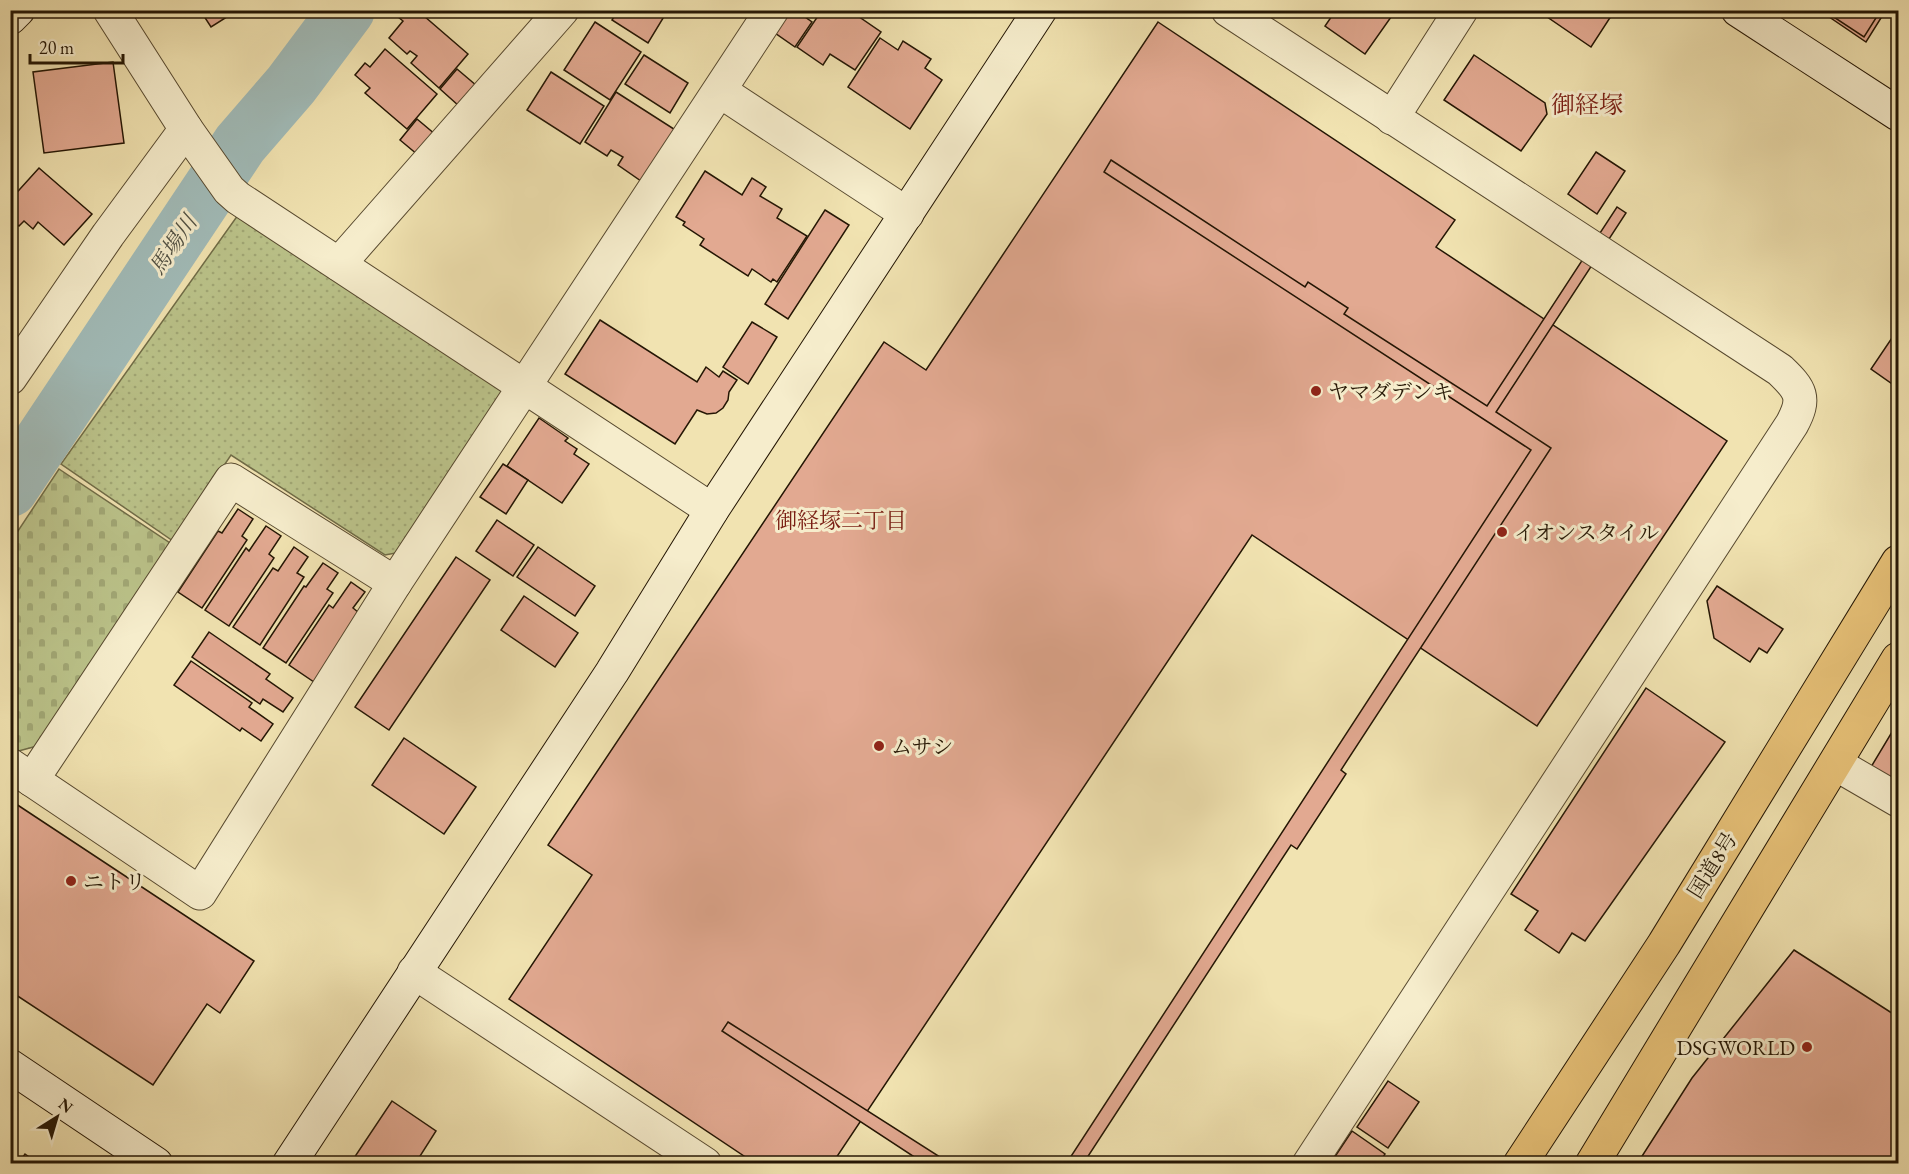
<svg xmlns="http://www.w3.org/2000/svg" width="1909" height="1174" font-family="'EB Garamond','Noto Serif JP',serif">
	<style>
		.grass { fill: url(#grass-dots); stroke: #706c47; stroke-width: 1.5 }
		.cemetery { fill: url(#cemetery-stones); stroke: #706c47; stroke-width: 1.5 }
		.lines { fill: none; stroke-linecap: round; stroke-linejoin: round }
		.river { stroke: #a1bbb8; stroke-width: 56 }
		.building { fill: #e2a991; stroke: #241604; stroke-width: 1.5 }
		.street-casing { stroke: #57492f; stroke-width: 35 }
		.secondary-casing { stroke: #241604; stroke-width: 35 }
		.highway-casing { stroke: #241604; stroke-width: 35 }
		.street { stroke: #f6edcc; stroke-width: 33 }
		.secondary { stroke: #f6edcc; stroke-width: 33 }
		.highway { stroke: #e8c278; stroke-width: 33 }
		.poi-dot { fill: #8f2418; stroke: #f6edcc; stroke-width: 2 }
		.labels { text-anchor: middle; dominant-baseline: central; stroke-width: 6; stroke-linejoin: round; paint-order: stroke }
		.poi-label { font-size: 21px; fill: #241604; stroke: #f6edcc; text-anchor: start }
		.street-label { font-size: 21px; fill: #241604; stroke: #f6edcc }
		.water-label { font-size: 22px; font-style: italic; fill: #505043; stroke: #f6edcc }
		.neighbourhood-label { font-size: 22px; fill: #7a1f14; stroke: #f6edcc }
		.quarter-label { font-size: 24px; fill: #7a1f14; stroke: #f6edcc }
	</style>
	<defs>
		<pattern id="grass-dots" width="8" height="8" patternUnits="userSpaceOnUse" patternTransform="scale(1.5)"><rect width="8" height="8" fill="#bbc38a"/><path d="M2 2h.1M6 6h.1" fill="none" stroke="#a1a775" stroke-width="1.8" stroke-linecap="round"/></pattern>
		<pattern id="cemetery-stones" width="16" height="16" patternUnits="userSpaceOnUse" patternTransform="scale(1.5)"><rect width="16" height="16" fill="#bbc38a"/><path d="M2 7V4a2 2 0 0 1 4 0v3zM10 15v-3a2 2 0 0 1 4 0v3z" fill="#a1a775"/></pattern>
	</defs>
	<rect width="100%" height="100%" fill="#f1e3b1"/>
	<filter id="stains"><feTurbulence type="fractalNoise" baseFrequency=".00333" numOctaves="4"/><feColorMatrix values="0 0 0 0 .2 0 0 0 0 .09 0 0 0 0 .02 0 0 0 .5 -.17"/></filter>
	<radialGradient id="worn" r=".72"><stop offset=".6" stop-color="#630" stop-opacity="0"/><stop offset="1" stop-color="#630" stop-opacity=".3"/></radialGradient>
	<polygon class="grass" points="238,215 510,390 401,552 385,555 231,455 173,541 61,464"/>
	<polygon class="cemetery" points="59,469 170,543 37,746 15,752 10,749 10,543"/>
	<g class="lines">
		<polyline class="river" points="10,489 240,144 291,85 347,10"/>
	</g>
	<g class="building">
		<polygon points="200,10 238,10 211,27"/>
		<polygon points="404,10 417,10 468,54 439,88 411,63 417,56 410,51 407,54 389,38 403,21 398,17"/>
		<polygon points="618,10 668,10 648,43 612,20"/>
		<polygon points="791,10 795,10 812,22 795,47 775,33"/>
		<polygon points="822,10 849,10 881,32 855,70 830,54 823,65 797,47"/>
		<polygon points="1336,10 1396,10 1365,54 1325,26"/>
		<polygon points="1537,10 1615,10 1591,47"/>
		<polygon points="1819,10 1886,10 1866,42"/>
		<polygon points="1823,10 1881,10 1864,37"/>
		<polygon points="595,22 641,52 610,100 564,70"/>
		<polygon points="1158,22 1455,220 1436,247 1727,441 1537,726 1252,535 832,1164 756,1164 509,999 592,875 548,845 884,342 926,370"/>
		<polygon points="880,38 898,50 903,41 931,59 925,68 942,80 910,129 848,87"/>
		<polygon points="385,49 437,94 407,129 365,93 370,88 355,75 365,63 370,67"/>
		<polygon points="644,55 688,83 670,113 625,84"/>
		<polygon points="1474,55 1545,103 1547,114 1521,151 1444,100"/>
		<polygon points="113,62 124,143 44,153 33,72"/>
		<polygon points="457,69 477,86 459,106 440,89"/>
		<polygon points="551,72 604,106 580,144 527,110"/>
		<polygon points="616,92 677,131 641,181 618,165 623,157 611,150 607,156 585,142"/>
		<polygon points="417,119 436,135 418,155 400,140"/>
		<polygon points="1596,152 1625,171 1597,214 1568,194"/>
		<polygon points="1111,160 1305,287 1308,282 1348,308 1344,314 1487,406 1617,207 1626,213 1496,412 1551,448 1341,770 1346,774 1297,849 1291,845 1083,1164 1066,1164 1531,450 1104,172"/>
		<polygon points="39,168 92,214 64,245 38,222 33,229 24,221 19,226 10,219 10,200"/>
		<polygon points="705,171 742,195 752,178 766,187 760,196 782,209 777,218 807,236 777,282 773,279 771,282 752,269 748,276 700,245 704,239 683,225 685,222 676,217"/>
		<polygon points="825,210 849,225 788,319 765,304"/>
		<polygon points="600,320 697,382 706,367 719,377 723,371 737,380 729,392 728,400 723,408 716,413 707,414 697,410 675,444 565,374"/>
		<polygon points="752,322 777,337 748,384 723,367"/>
		<polygon points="1898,329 1898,388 1871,369"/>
		<polygon points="539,418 568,438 565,441 577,449 574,454 589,464 562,503 507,466"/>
		<polygon points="503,464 528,480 506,514 480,497"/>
		<polygon points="238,509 253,519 242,536 247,540 202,608 178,592 218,531 222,533"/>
		<polygon points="497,520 534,545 513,576 476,551"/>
		<polygon points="266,526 281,536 269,554 274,558 229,626 205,610 246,548 249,551"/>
		<polygon points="294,547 308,557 297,573 304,577 260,645 233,627 273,568 278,571"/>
		<polygon points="538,547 595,586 575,616 517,577"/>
		<polygon points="456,557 490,580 389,730 355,707"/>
		<polygon points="323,563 338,573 327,589 333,593 286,663 263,648 304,586 306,587"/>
		<polygon points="351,582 365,592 353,608 359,613 314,682 289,665 329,605 333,608"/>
		<polygon points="1717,586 1783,629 1767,653 1759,648 1750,662 1714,638 1707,601"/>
		<polygon points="524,596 578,633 555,667 501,630"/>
		<polygon points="209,632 270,674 266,679 293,698 283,712 263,699 260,704 192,657"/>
		<polygon points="191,661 252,703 249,707 273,724 261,741 242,728 240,731 174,685"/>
		<polygon points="1646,688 1725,742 1585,941 1572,933 1559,953 1525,930 1538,911 1511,894"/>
		<polygon points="1898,722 1898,789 1868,772"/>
		<polygon points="404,738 476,787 444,834 372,785"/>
		<polygon points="10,800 254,961 220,1013 207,1004 153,1085 10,991"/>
		<polygon points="1794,950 1898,1017 1898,1164 1637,1164 1692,1078"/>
		<polygon points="728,1022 951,1164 925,1164 722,1031"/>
		<polygon points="1388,1081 1419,1102 1388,1148 1357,1127"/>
		<polygon points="392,1101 436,1131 415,1164 350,1164"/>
		<polygon points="1352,1131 1385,1154 1379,1164 1330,1164"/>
		<polygon points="25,1154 39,1164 18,1164"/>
	</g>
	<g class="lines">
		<g class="street-casing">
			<g id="street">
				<polyline points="110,10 186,129 229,190 238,198 712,510"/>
				<path d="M1228,10L1780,370C1801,390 1806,398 1792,424L1309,1164"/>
				<polyline points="720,91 907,214"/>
				<polyline points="1392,118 1461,10"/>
				<polyline points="339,264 562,10"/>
				<polyline points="10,378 108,235 186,129"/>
				<polyline points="1836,764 1898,800"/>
				<polyline points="10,765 200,893 395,583 772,10"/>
				<polyline points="32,780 231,480 395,583"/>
				<polyline points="414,972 705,1164"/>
			</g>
		</g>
		<g class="secondary-casing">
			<g id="secondary">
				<polyline points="1738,10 1898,114"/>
				<polyline points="10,18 18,10"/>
				<polyline points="10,1066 156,1164"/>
				<polyline points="289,1164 612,672 712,510 1040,10"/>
			</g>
		</g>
		<g class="highway-casing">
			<g id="highway">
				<polyline points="1520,1164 1664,944 1898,562"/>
				<polyline points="1592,1164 1898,659"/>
			</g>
		</g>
		<use href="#street" class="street"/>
		<use href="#secondary" class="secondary"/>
		<use href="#highway" class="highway"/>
	</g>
	<g class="poi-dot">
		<circle cx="1316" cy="391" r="6"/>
		<circle cx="1502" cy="532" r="6"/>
		<circle cx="879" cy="746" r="6"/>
		<circle cx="71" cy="881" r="6"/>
		<circle cx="1807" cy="1047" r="6"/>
	</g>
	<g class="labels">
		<g class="poi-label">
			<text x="1328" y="391">ヤマダデンキ</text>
			<text x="1514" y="532">イオンスタイル</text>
			<text x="891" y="746">ムサシ</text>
			<text x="83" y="881">ニトリ</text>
			<text x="1795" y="1047" text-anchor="end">DSGWORLD</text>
		</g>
		<g class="street-label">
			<text transform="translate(1712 865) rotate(-58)">国道8号</text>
		</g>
		<g class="water-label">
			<text transform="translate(173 245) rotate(-56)">馬場川</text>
		</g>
		<g class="neighbourhood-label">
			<text x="841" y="520">御経塚二丁目</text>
		</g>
		<g class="quarter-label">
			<text x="1587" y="104">御経塚</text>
		</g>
	</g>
	<rect width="1909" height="1174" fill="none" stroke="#f1e3b1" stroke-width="36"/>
	<rect x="12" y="12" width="1885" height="1150" fill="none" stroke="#241604" stroke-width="3"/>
	<rect x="18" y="18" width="1873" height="1138" fill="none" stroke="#241604" stroke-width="1.5"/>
	<g transform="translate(57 1117) rotate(37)" stroke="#f6edcc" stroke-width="4.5" paint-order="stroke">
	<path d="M0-4.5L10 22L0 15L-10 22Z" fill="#241604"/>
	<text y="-9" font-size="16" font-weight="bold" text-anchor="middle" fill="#241604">N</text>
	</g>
	<path d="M30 54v9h93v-9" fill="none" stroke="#241604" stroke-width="3"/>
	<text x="39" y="54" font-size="18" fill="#241604" stroke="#f6edcc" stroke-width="4.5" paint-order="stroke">20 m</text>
	<rect width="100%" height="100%" filter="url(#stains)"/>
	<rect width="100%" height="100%" fill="url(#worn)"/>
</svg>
